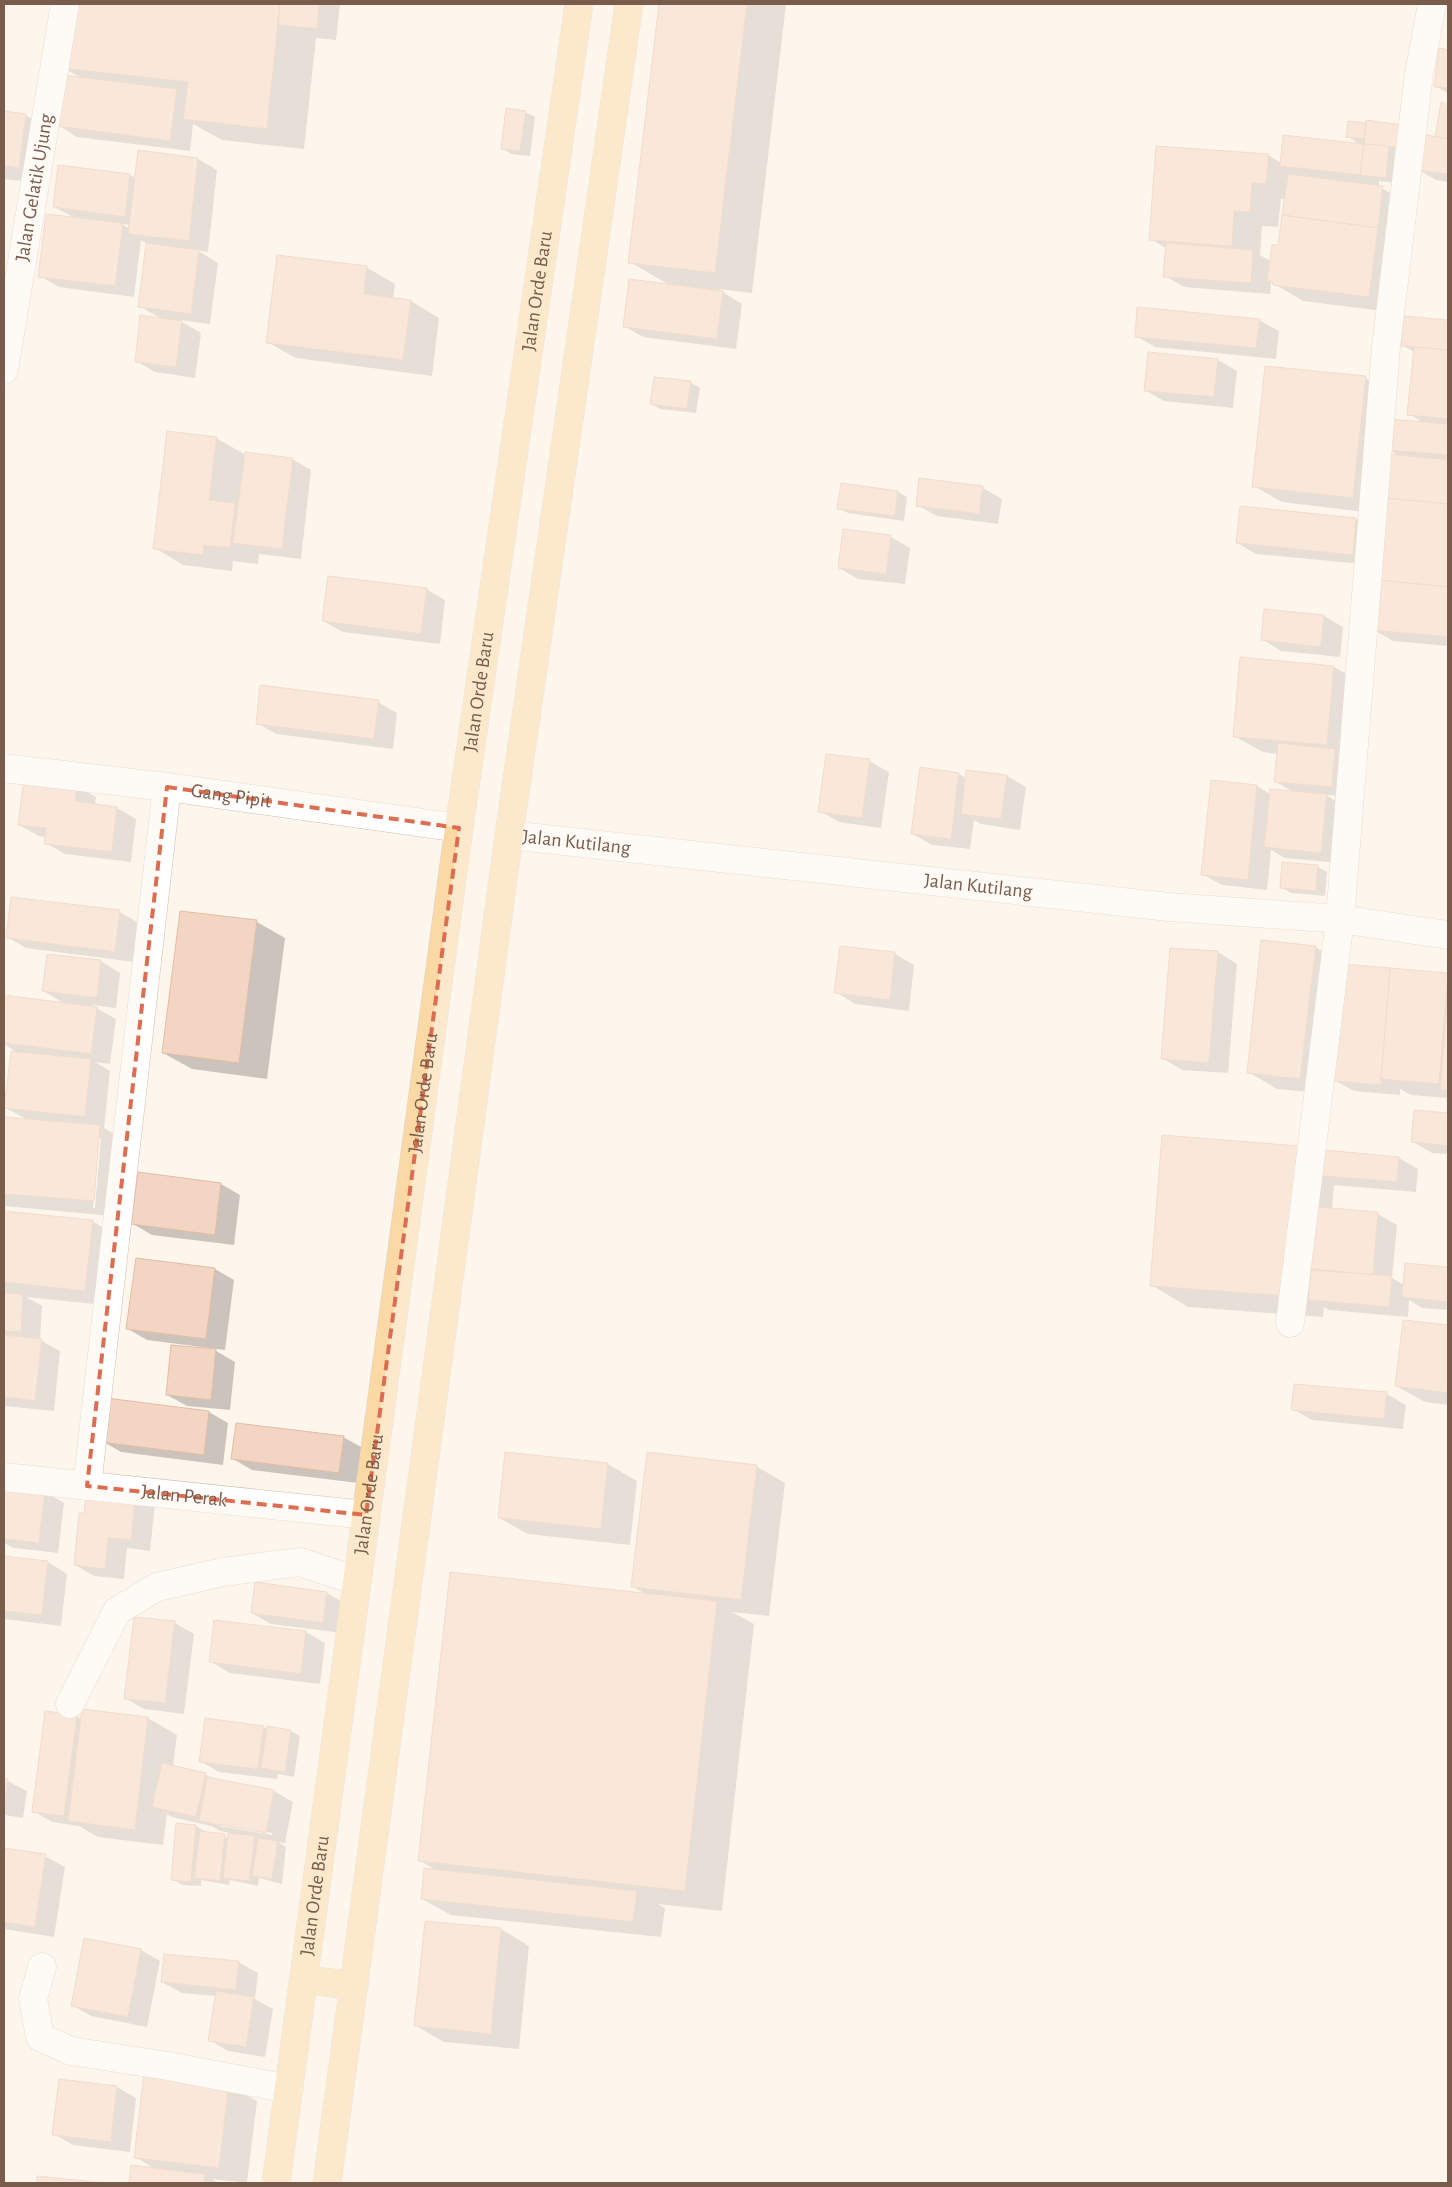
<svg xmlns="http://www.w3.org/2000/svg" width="1452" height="2187" font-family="'Alegreya Sans',sans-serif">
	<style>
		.shadow { fill: #0003; fill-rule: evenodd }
		.building { fill: #f3d5c3; stroke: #e6bba3 }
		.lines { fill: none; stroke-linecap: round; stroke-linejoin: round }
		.minor-casing { stroke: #d1beb0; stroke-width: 29 }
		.major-casing { stroke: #dad1cd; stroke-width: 29 }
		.minor { stroke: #fff; stroke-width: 28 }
		.major { stroke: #fbd9a5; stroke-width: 28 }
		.marked { fill: none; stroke: #dc6d51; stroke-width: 4; stroke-dasharray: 10 6; stroke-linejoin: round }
		.labels { text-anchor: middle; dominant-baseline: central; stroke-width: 4; stroke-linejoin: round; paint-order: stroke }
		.street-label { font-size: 20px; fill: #7a5c4d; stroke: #fffaf3 }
	</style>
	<rect width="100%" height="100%" fill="#fdf6ec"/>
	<g class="shadow">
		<polygon points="71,4 340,4 336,40 316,38 304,149 222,140 193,124 190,151 77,137 58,125 81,78 62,67"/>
		<polygon points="660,4 786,4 752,293 718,289 742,304 736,349 643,337 624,326 671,286 630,262"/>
		<polygon points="1440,50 1448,51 1448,93 1435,86"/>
		<polygon points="1442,104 1448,105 1448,182 1436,180 1417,169 1436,138"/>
		<polygon points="4,112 25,115 54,131 47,184 4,179"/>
		<polygon points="525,112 535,117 530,156 511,154 502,148"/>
		<path d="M1366,125L1407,152L1395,183L1379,181V187L1402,199L1398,313L1303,301L1271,282L1270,294L1184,287L1165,276L1167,249L1151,239L1268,155L1281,163L1361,145L1347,136ZM1281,199H1286L1280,247L1271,261L1260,255L1262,226L1278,227Z"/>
		<path d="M198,159L217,170L208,252L197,250L218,263L210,324L179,320L201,333L195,378L155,372L136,361L162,319L139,306L147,244L141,240L134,297L59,287L40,276L75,218L54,207L130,175L136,178ZM122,224L131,225L130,229Z"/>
		<polygon points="366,267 395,284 393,299 411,301 439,318 432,376 296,358 267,342"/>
		<path d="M1405,317L1448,321V646L1393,641L1374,630L1381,514L1282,502L1254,486L1365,378L1394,394L1391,420L1424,423L1409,414L1415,352L1402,345ZM1388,449L1401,457L1387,456Z"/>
		<polygon points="1259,320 1279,331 1276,359 1155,347 1136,336"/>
		<polygon points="1218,360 1237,371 1233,408 1164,401 1145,390"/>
		<polygon points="690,382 700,388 696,413 660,409 651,404"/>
		<polygon points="216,438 246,455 292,459 311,470 301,559 259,554 258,564 233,561 232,571 183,565 155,548"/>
		<polygon points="983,488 1002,499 998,524 937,516 917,505"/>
		<polygon points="898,492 907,497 904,521 848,513 839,508"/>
		<polygon points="1241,508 1356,519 1375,530 1372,565 1256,554 1237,543"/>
		<polygon points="891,537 910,548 905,584 858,579 839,568"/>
		<polygon points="426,589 445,600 440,644 343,632 323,621"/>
		<polygon points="1265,610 1324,616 1343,627 1340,657 1281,651 1262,639"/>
		<polygon points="1334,667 1362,683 1351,797 1326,795 1346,807 1340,863 1285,858 1271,850 1267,890 1222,885 1202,874 1257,786 1270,794 1295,793 1275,781 1278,754 1263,752 1234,736"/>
		<polygon points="378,702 397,713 393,749 276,734 257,723"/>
		<polygon points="869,761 889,772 881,828 839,822 820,811"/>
		<polygon points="959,774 966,778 1007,776 1026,787 1020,830 981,824 974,820 970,849 932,845 913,834"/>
		<polygon points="77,786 96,797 95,805 117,808 136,819 131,862 65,854 46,843 46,837 39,836 19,825"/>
		<polygon points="1318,867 1327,872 1325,896 1291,893 1281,887"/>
		<polygon points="12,898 120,912 139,923 134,962 26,948 7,937"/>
		<polygon points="257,922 285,938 267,1079 192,1069 163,1053"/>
		<polygon points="842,947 895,954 914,965 909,1011 855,1004 836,992"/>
		<polygon points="1315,947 1344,965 1448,974 1448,1098 1411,1095 1400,1089 1400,1095 1354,1091 1334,1080 1338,1038 1329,1094 1277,1089 1248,1072"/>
		<polygon points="1218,952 1237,964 1228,1073 1182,1070 1162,1058"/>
		<path d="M48,955L101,961L120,973L116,1008L91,1005L116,1019L110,1064L95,1062L110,1071L104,1128L129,1142L123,1217L4,1206V1118L28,1120L6,1108L18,1053L4,1044L6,997L67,1005L43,991ZM98,1138H101L95,1208H93Z"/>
		<polygon points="1415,1111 1448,1114 1448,1154 1432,1153 1413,1142"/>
		<polygon points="1163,1137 1399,1158 1418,1169 1416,1192 1334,1185 1332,1210 1378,1214 1397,1225 1392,1278 1404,1285 1406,1264 1448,1268 1448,1310 1422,1308 1409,1300 1408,1317 1329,1310 1324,1307 1323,1317 1188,1307 1151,1285"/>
		<polygon points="221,1184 240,1195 234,1245 152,1235 133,1224"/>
		<polygon points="4,1212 92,1221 121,1238 114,1306 26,1297 42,1306 40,1340 60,1351 54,1411 4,1406"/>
		<polygon points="215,1269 234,1280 225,1350 147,1340 128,1329"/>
		<polygon points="1404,1321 1448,1326 1448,1405 1425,1402 1396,1386"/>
		<polygon points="211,1348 235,1362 230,1410 187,1406 167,1395"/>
		<polygon points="1387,1394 1406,1405 1403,1429 1312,1420 1293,1409"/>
		<polygon points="209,1412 228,1423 223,1465 121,1452 102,1441"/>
		<polygon points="343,1437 363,1448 358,1483 252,1470 233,1459"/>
		<polygon points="506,1453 608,1464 637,1481 630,1545 528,1534 499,1518"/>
		<polygon points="756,1466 785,1483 769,1616 732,1612 754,1624 722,1911 658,1904 665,1908 661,1937 451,1915 422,1899 437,1871 419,1860 647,1595 632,1586"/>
		<polygon points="4,1486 45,1492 64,1503 58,1553 13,1548 4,1543"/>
		<polygon points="88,1487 155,1504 150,1551 127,1548 124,1579 94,1576 75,1565 85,1515"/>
		<polygon points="4,1558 48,1562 67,1574 61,1626 4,1619"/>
		<polygon points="327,1593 346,1604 342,1633 271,1624 252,1613"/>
		<polygon points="136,1618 175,1623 194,1634 184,1714 144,1709 125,1698"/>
		<polygon points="215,1621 306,1632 325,1643 320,1684 230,1673 211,1662"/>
		<path d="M83,1710L148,1718L177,1735L173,1767L205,1774L215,1780L274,1791L293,1802L285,1843L278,1842L286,1847L282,1884L259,1878L258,1886L230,1880L229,1885L201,1880V1886L182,1885L173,1879L177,1824L196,1826L205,1831V1833L229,1838L230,1833L220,1831L211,1826L172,1817L167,1814L163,1845L98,1837L79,1826L52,1822L33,1811L76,1716L82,1719ZM220,1823L272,1833V1835L220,1826Z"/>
		<polygon points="263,1727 268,1729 291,1731 300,1736 294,1777 278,1774 277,1779 219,1772 200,1761"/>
		<polygon points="4,1779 27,1791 23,1818 4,1815"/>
		<polygon points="4,1849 45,1856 65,1867 54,1937 4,1929"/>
		<polygon points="501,1929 529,1946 519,2049 444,2042 416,2026"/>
		<polygon points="141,1950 160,1961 147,2027 91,2016 72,2005"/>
		<polygon points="238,1962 258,1973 255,1999 273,2009 265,2057 228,2051 209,2040 216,1996 182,1993 162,1982"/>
		<polygon points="60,2080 117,2087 136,2098 130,2152 73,2145 54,2134"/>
		<polygon points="229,2085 257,2101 247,2183 212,2179 219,2183 130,2183 132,2167 157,2170 135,2157"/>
		<polygon points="39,2178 93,2183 38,2183"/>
	</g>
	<g class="building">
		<polygon points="70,4 280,4 267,129 183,119 188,82 60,68"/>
		<polygon points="280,4 319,4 317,29 278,25"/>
		<polygon points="659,4 747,4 715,273 628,263"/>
		<polygon points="1439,48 1448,50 1448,88 1434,87"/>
		<polygon points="63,75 177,89 170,141 57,126"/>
		<polygon points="1441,102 1448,104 1448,139 1435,137"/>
		<polygon points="506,108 526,111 520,151 501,149"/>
		<polygon points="4,111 26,114 19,168 4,166"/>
		<polygon points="1366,120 1401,125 1398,148 1364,144"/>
		<polygon points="1348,121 1366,123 1364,139 1346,137"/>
		<polygon points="1421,134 1448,139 1448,174 1416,170"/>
		<polygon points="1283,135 1364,144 1360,175 1280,166"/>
		<polygon points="1364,144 1389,146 1386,178 1360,175"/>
		<polygon points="1156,146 1269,154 1266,184 1252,183 1250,212 1234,211 1232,246 1149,240"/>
		<polygon points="138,150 198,158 189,241 128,234"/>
		<polygon points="58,165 130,174 125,217 53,207"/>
		<polygon points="1288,174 1383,186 1378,228 1282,215"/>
		<polygon points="46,214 123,223 115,286 38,277"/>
		<polygon points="1282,215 1378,228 1369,297 1273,285 1273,282 1267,281 1272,245 1278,245"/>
		<polygon points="146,243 199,250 191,314 138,307"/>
		<polygon points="1166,243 1253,250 1251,283 1163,277"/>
		<polygon points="277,255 367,266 364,294 411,300 403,360 266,343"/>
		<polygon points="629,279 723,291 717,339 623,327"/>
		<polygon points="1137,307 1260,319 1256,348 1135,337"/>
		<polygon points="140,315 182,321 176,367 135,362"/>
		<polygon points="1404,316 1448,320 1448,350 1401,346"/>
		<polygon points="1414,347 1448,350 1448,419 1407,415"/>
		<polygon points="1148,352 1218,359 1214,397 1144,391"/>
		<polygon points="1265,366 1366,376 1353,498 1252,487"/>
		<polygon points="654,377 691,381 687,409 650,404"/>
		<polygon points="1389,419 1448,424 1448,455 1386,450"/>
		<polygon points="167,431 217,437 209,500 235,503 230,548 204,545 203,555 153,549"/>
		<polygon points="245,452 293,458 282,549 233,543"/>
		<polygon points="1388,454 1448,460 1448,504 1385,498"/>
		<polygon points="919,478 983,486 979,514 916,506"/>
		<polygon points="841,483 898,491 895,516 837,509"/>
		<polygon points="1385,498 1448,504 1448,587 1377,580"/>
		<polygon points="1240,506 1356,518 1353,555 1236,543"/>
		<polygon points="843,529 891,535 886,574 838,568"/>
		<polygon points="328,576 427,588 421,634 322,621"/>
		<polygon points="1377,580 1448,587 1448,637 1372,630"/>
		<polygon points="1264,609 1324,615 1321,647 1261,640"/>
		<polygon points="1240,657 1334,666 1327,745 1233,737"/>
		<polygon points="260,685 379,700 374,739 256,724"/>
		<polygon points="1278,743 1335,749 1332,787 1274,782"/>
		<polygon points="826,754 870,759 862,818 818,812"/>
		<polygon points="920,767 959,773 951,839 911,834"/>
		<polygon points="966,770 1007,775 1001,819 961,814"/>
		<polygon points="24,778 77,785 75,801 117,807 112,852 44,844 46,828 18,825"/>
		<polygon points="1211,780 1257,785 1248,880 1201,875"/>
		<polygon points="1270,789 1327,794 1321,853 1264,847"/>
		<polygon points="1282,862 1318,865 1316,891 1280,888"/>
		<polygon points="11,897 120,910 115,952 6,938"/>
		<polygon points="180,911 257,920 239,1063 162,1053"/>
		<polygon points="1261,940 1316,946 1300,1079 1247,1073"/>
		<polygon points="840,946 895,952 890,1000 834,993"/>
		<polygon points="1170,948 1218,951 1209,1063 1161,1059"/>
		<polygon points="47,954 101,960 97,998 42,991"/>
		<polygon points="1343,964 1390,968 1381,1085 1333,1081"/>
		<polygon points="1390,968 1448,973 1439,1084 1381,1079"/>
		<polygon points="1448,990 1448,1090 1440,1090"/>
		<polygon points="4,995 97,1007 91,1054 4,1043"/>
		<polygon points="11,1051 91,1059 85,1117 4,1108"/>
		<polygon points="1414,1110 1448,1113 1448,1146 1411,1142"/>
		<polygon points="4,1117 100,1125 94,1201 4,1194"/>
		<polygon points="1162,1135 1299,1146 1286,1296 1150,1286"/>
		<polygon points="1314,1149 1399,1157 1397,1182 1312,1175"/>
		<polygon points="138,1172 221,1183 215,1235 131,1224"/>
		<polygon points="1308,1206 1378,1212 1373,1275 1303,1268"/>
		<polygon points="4,1211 93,1220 85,1291 4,1282"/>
		<polygon points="136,1258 215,1268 206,1339 126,1329"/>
		<polygon points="1405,1263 1448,1267 1448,1302 1402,1297"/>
		<polygon points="1311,1270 1392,1276 1389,1307 1308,1300"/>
		<polygon points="4,1293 23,1294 21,1332 4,1331"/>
		<polygon points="1403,1320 1448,1325 1448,1393 1395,1386"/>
		<polygon points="4,1335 42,1339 35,1401 4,1397"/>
		<polygon points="171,1345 216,1349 211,1400 166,1395"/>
		<polygon points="1294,1384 1387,1392 1384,1419 1291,1410"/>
		<polygon points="106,1398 209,1411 204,1455 100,1442"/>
		<polygon points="236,1423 344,1436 339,1473 231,1459"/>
		<polygon points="505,1452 608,1463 601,1529 498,1518"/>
		<polygon points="647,1452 757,1465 741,1600 631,1587"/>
		<polygon points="4,1485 45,1490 39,1543 4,1539"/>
		<polygon points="87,1486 136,1492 131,1540 108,1538 105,1569 74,1565 79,1513 84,1513"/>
		<polygon points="4,1556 48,1561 42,1615 4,1611"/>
		<polygon points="450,1572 717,1601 685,1891 418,1861"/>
		<polygon points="255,1582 327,1592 323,1623 251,1613"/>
		<polygon points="134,1617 175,1621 165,1703 124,1699"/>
		<polygon points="214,1620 306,1631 301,1674 209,1662"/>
		<polygon points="82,1709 148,1717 135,1830 68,1821"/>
		<polygon points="45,1711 77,1715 64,1816 32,1812"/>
		<polygon points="205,1718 264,1726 258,1769 199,1762"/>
		<polygon points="267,1726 291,1730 285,1772 261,1768"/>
		<polygon points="162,1763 206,1773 196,1817 152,1807"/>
		<polygon points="207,1777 274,1790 266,1833 199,1821"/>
		<polygon points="4,1778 8,1779 4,1808"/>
		<polygon points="176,1823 196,1825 191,1882 171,1880"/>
		<polygon points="200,1831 225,1834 220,1881 194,1878"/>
		<polygon points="228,1833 255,1836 249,1881 223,1878"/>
		<polygon points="258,1838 278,1841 272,1879 252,1876"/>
		<polygon points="4,1848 46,1854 35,1927 4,1922"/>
		<polygon points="424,1868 637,1891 633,1922 421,1899"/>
		<polygon points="425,1921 501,1928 491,2034 414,2026"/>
		<polygon points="84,1938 141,1949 128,2017 71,2006"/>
		<polygon points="164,1954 239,1961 236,1990 161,1982"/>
		<polygon points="216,1991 254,1997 246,2047 208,2041"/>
		<polygon points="144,2073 229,2083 219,2168 134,2158"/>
		<polygon points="59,2079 117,2086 111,2142 52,2135"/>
		<polygon points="131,2165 205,2174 204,2183 129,2183"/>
		<polygon points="37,2176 105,2183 37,2183"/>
	</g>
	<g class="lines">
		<g class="minor-casing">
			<g id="minor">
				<path id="s1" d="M4,370L65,4"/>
				<path id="s2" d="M4,768L167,787L459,828"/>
				<path id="s3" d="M509,835L1169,907L1340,919L1448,935"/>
				<polyline points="1290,1323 1340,919 1386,347 1419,74 1432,4"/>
				<path id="s4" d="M4,1477L366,1515"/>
				<polyline points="87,1486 167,787"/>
				<polyline points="70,1704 117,1611 157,1587 223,1572 300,1562 357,1581"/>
				<polyline points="42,1967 33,1999 40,2037 71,2051 168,2066 289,2089"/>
			</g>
		</g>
		<g class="major-casing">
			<g id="major">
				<polyline points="304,1979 354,1986"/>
				<path id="s5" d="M276,2183L459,828L579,4"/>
				<polyline points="327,2183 509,835 629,4"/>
			</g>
		</g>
		<use href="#minor" class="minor"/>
		<use href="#major" class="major"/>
	</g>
	<path d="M0 0H1452V2187H0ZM167,787L459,828L366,1515L87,1486Z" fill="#fdf6ec" fill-opacity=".55" fill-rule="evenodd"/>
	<path class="marked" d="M167,787L459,828L366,1515L87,1486Z"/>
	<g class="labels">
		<g class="street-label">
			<text stroke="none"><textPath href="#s1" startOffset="185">Jalan Gelatik Ujung</textPath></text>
			<text stroke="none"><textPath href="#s5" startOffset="1910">Jalan Orde Baru</textPath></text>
			<text stroke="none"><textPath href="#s5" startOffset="1505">Jalan Orde Baru</textPath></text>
			<text stroke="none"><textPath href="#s2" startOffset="229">Gang Pipit</textPath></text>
			<text stroke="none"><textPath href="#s3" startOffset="68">Jalan Kutilang</textPath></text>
			<text stroke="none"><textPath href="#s3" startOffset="472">Jalan Kutilang</textPath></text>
			<text stroke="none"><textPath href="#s5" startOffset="1100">Jalan Orde Baru</textPath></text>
			<text stroke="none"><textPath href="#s5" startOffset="695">Jalan Orde Baru</textPath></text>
			<text stroke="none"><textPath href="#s4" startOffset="181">Jalan Perak</textPath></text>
			<text stroke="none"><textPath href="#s5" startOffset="290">Jalan Orde Baru</textPath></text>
		</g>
	</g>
	<rect width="1452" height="2187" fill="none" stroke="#7a5c4d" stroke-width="10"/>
</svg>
